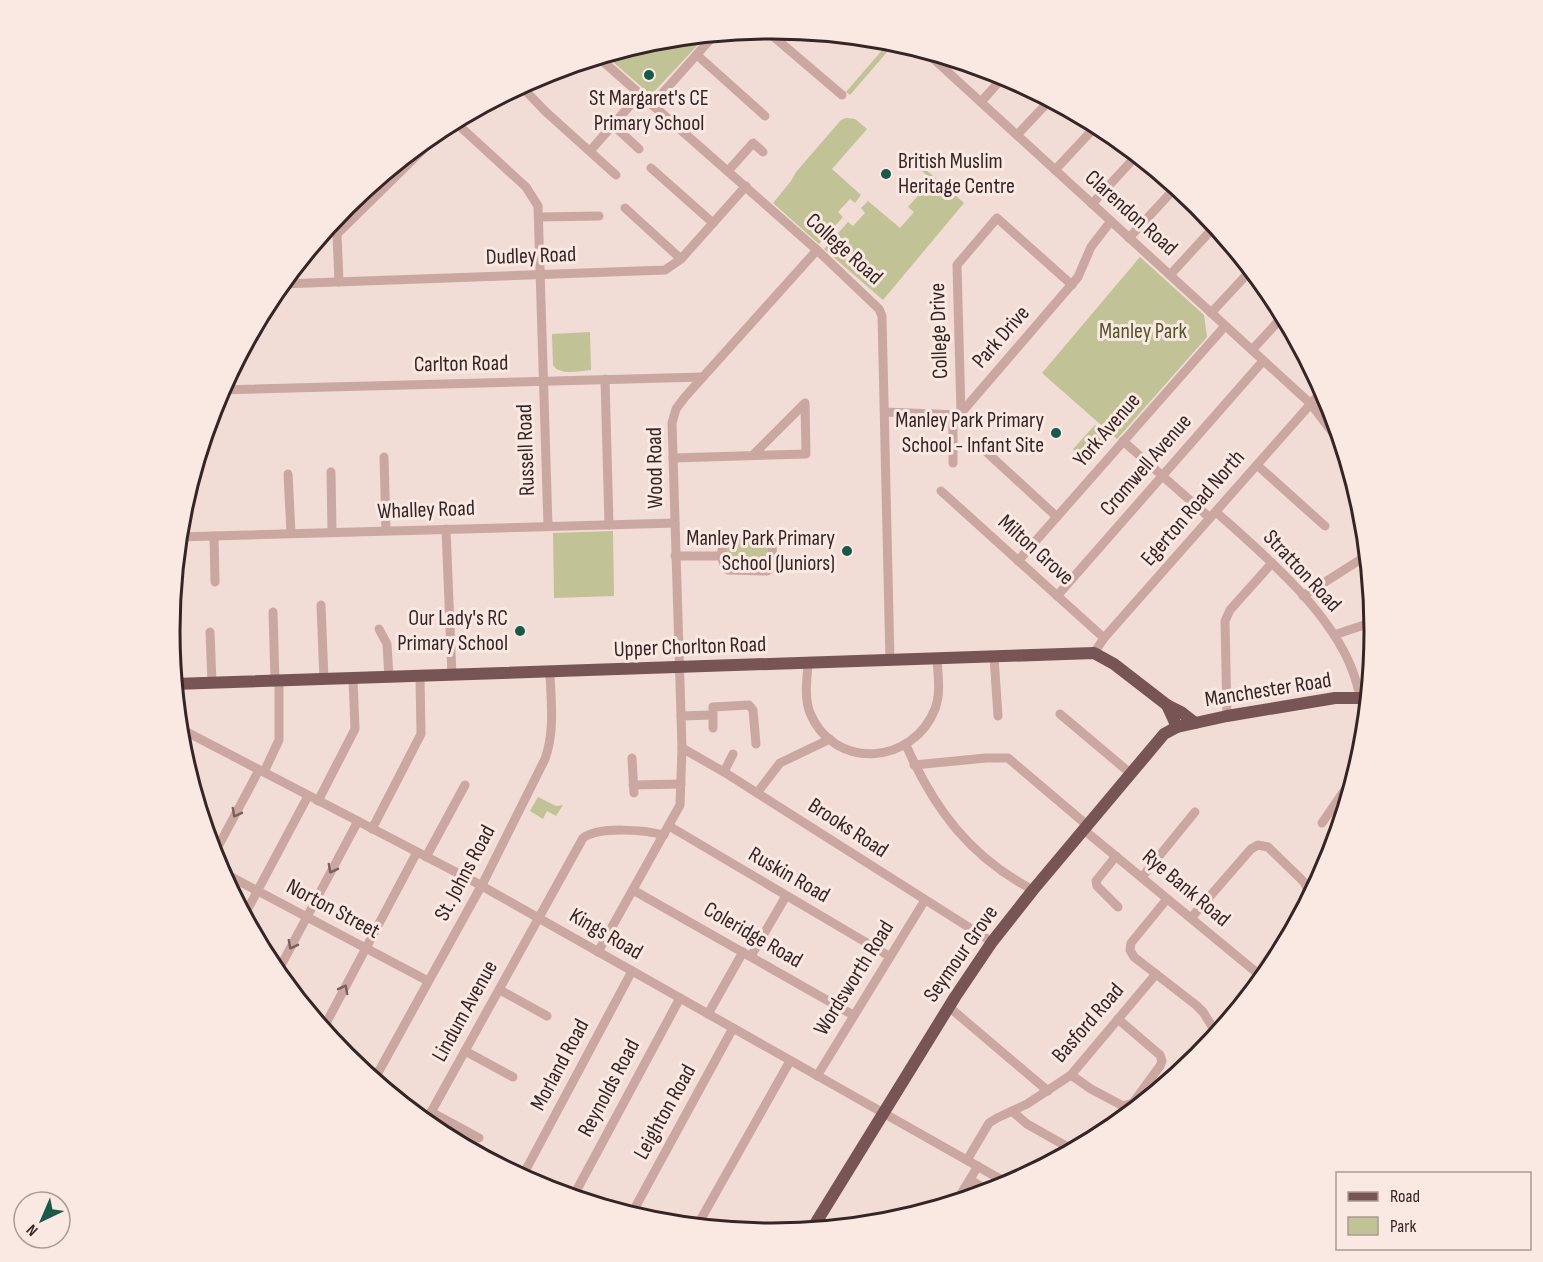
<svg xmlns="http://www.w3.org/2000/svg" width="1543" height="1262" font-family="'Sofia Sans Condensed',sans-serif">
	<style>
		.green { fill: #c1c296 }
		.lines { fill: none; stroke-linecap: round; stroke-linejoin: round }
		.minor { stroke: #cba7a2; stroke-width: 9 }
		.major { stroke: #785555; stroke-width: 12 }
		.oneway { stroke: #78605d }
		.poi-dot { fill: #185948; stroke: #fae8e3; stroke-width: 2 }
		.labels { text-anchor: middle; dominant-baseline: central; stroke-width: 6; stroke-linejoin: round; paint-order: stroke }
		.poi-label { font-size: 22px; fill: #352525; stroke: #fae8e3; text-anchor: end }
		.street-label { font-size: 22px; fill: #352525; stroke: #fae8e3 }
		.park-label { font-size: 22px; fill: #535527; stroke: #fae8e3 }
		.rim { fill: none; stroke: #352525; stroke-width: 3 }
	</style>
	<rect width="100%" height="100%" fill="#f2dcd6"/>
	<g class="green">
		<polygon points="707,35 651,95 605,55 654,40"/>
		<polygon points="890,41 894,44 850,95 846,92"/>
		<polygon points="846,118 855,119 867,129 832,169 861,195 855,203 850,199 838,212 843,217 819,244 773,203 791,181 796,172 841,120"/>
		<polygon points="924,168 964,203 883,300 824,249 848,222 853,226 865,213 861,208 868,201 900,228 914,212 908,207 932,180 922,171"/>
		<polygon points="1140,257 1204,315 1207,337 1117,439 1042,373"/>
		<path d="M590,332L591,370C579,371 560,376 553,365L552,334Z"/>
		<polygon points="1095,425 1110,439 1089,463 1073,449"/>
		<polygon points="613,531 614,596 554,598 553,533"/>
		<polygon points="764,540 769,543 769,567 731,569 725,558 727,544"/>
		<polygon points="538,797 556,806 563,805 556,816 547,811 543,819 530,811"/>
	</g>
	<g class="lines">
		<g class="minor">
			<polyline points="761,30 774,37 842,95"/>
			<polyline points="925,51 1311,404 1342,445"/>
			<polyline points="697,55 765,116"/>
			<polyline points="598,57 817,250 879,309 882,316 890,661"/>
			<polyline points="520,85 546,112 616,175"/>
			<polyline points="981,102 1004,76"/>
			<polyline points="652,105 715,34"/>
			<polyline points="454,121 526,187 538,206 548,526"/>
			<polyline points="613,125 639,149"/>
			<polyline points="1017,135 1050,100"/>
			<polyline points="590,151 640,94"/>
			<polyline points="651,168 713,223"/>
			<polyline points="1055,170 1097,125"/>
			<polyline points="728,171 753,143 763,152"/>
			<polyline points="1092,204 1137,155"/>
			<polyline points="625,208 681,259"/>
			<polyline points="539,217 599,216"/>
			<polyline points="329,225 337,234"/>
			<polyline points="1129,238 1176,187"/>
			<polyline points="1170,275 1215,226"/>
			<polyline points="339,282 337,234 450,123"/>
			<polyline points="281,284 665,270 681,259 746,186"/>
			<polyline points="1211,313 1251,270"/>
			<polyline points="1252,350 1283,316"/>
			<polyline points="605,379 609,525"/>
			<polyline points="221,390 703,377"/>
			<polyline points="885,412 959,415 961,413 1078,277 1091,247 1111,221"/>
			<polyline points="961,413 957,265 997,218 1072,285"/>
			<polyline points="953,415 953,463"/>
			<polyline points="1123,441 1210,518"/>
			<polyline points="981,447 1057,517"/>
			<polyline points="384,457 386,530"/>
			<polyline points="673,458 806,454 805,403 753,455"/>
			<polyline points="1257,465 1325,526"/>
			<polyline points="331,472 332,532"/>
			<polyline points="288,474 291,533"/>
			<polyline points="941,491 1104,638"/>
			<path d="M1216,512C1263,554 1331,611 1353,672C1356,680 1358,689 1361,698"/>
			<polyline points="446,529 452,676"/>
			<polyline points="214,536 215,582"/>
			<polyline points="178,537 675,523"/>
			<path d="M749,538H766L772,542L773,567L767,571L728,570C721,564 718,544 729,539C734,537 743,538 749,538Z"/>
			<polyline points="675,556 722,556"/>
			<polyline points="1018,561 1225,326"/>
			<polyline points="1057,596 1263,361"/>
			<polyline points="1303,596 1366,556"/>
			<polyline points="321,605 324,680"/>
			<polyline points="273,612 275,682"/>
			<polyline points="379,629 387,644 389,678"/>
			<polyline points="210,632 212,683"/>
			<polyline points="1334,635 1373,622"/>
			<polyline points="1094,653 1104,638 1323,390"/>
			<polyline points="994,657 998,716"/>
			<path d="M808,664C807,680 804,697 810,713C834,771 913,765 935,709C941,693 938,676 937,659"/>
			<polyline points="1060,714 1130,773"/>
			<polyline points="681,716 712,715"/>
			<polyline points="1227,716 1225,621 1230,610 1272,563"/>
			<polyline points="179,728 473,881 1009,1184"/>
			<polyline points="713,728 713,707 749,705 753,710 756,744"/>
			<path d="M906,745C934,809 970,857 1033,890"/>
			<polyline points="682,748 724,772 992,942"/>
			<polyline points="632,758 634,793"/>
			<polyline points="914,765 986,758 1008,758 1087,825"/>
			<polyline points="264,772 279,740 279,682"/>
			<polyline points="724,772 733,754"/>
			<polyline points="633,785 681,784"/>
			<polyline points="757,793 780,763 830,739"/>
			<polyline points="318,801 355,729 353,679"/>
			<polyline points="1322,823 1353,778"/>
			<polyline points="669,826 889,956"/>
			<polyline points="372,829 421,734 420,677"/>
			<polyline points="1084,830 1262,977"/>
			<polyline points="213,856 259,770"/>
			<polyline points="1116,856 1096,881 1097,886 1118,907"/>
			<polyline points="426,857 465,785"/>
			<polyline points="220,871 428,981"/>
			<polyline points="1142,877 1195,812"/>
			<polyline points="633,890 853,1015"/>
			<polyline points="1167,899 1131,943 1130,950 1134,957 1196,1005 1203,1012 1217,1034"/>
			<polyline points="244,916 308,796"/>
			<polyline points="1191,918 1251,849 1258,845 1268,847 1304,882 1309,893 1305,904 1258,974"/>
			<polyline points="598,952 680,805 682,748 672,423 676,409 685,397 817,250"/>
			<polyline points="751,956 786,896"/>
			<polyline points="277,973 358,821"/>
			<polyline points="500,990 547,1016"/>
			<polyline points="949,1007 1048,1091"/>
			<polyline points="708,1014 743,952"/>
			<polyline points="323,1029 417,852"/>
			<polyline points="465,1051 513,1077"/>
			<polyline points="1071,1075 1091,1089 1123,1106 1133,1103 1160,1066 1162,1061 1160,1055 1118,1019"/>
			<polyline points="817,1076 925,900"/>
			<path d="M374,1080L484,881L545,759C555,731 551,701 550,673"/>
			<polyline points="1012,1111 1027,1124 1073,1150"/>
			<polyline points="431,1112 479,1138"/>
			<path d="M425,1123L583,838C599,826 645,830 664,835"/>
			<polyline points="967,1160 989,1123 997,1118 1027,1104 1071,1075 1156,974"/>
			<polyline points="522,1177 632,971"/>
			<polyline points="970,1180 982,1187 987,1192"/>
			<polyline points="573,1197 680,998"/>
			<polyline points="956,1202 978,1166"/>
			<polyline points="631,1215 733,1028"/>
			<polyline points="697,1226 790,1061"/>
		</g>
		<g class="major">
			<polyline points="174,684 1094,653 1114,664 1167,705 1177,727"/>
			<polyline points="1167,705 1181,712 1195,723"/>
			<polyline points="812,1229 955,997 992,942 1033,890 1164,734 1177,727 1227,716 1335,698 1367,698"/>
		</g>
	</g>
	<defs><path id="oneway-chevron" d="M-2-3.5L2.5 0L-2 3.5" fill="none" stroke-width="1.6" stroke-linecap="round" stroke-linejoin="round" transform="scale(1.5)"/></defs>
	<g class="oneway">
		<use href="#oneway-chevron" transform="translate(236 813) rotate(118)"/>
		<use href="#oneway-chevron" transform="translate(332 869) rotate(118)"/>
		<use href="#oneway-chevron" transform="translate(292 945) rotate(118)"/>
		<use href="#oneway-chevron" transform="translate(344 989) rotate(-62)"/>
	</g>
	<g class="poi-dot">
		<circle cx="649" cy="75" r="6"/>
		<circle cx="886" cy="174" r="6"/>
		<circle cx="1056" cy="433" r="6"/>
		<circle cx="847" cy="551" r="6"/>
		<circle cx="520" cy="631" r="6"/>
	</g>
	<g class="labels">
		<g class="poi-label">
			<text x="649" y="98" text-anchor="middle">St Margaret's CE<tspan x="649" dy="25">Primary School</tspan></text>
			<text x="898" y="161" text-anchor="start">British Muslim<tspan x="898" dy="25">Heritage Centre</tspan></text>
			<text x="1044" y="420">Manley Park Primary<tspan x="1044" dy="25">School - Infant Site</tspan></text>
			<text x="835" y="538">Manley Park Primary<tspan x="835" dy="25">School (Juniors)</tspan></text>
			<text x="508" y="618">Our Lady's RC<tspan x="508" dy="25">Primary School</tspan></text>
		</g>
		<g class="street-label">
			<text transform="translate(1131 213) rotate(42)">Clarendon Road</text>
			<text transform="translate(844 249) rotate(42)">College Road</text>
			<text transform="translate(531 256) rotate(-2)">Dudley Road</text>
			<text transform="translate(939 331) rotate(-92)">College Drive</text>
			<text transform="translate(1001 337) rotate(-49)">Park Drive</text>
			<text transform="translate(461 364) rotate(-1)">Carlton Road</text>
			<text transform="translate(1107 430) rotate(-49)">York Avenue</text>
			<text transform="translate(526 450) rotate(-92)">Russell Road</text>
			<text transform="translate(1146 465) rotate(-49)">Cromwell Avenue</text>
			<text transform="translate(655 468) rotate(-91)">Wood Road</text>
			<text transform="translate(1193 508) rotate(-49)">Egerton Road North</text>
			<text transform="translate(426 510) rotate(-2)">Whalley Road</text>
			<text transform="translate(1036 550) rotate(42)">Milton Grove</text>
			<text transform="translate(1302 571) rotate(47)">Stratton Road</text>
			<text transform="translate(690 647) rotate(-2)">Upper Chorlton Road</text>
			<text transform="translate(1268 690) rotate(-9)">Manchester Road</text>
			<text transform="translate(848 828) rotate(33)">Brooks Road</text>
			<text transform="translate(465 873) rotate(-62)">St. Johns Road</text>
			<text transform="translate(789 875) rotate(30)">Ruskin Road</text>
			<text transform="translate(1186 888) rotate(40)">Rye Bank Road</text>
			<text transform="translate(333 909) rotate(28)">Norton Street</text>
			<text transform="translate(606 934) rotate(30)">Kings Road</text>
			<text transform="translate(753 935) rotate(30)">Coleridge Road</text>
			<text transform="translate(961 954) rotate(-55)">Seymour Grove</text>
			<text transform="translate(854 978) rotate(-58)">Wordsworth Road</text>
			<text transform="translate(465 1011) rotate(-61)">Lindum Avenue</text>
			<text transform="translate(1088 1023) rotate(-49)">Basford Road</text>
			<text transform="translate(560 1065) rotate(-62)">Morland Road</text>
			<text transform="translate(609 1088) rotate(-62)">Reynolds Road</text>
			<text transform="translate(665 1112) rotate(-61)">Leighton Road</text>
		</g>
		<g class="park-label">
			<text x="1143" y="331">Manley Park</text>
		</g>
	</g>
	<path d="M0 0H1543V1262H0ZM180 631a592 592 0 1 1 1184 0a592 592 0 1 1-1184 0Z" fill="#fae8e3" fill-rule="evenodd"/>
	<path class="rim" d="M180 631a592 592 0 1 1 1184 0a592 592 0 1 1-1184 0Z"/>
	<rect x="1336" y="1172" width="195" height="78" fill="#fae8e3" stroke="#ab9a97" stroke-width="1.5"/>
	<rect x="1348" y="1192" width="30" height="9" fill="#785555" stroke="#ab9a97" stroke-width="1.5"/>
	<text x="1390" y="1202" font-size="18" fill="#352525">Road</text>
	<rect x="1348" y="1217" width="30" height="18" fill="#c1c296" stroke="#ab9a97" stroke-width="1.5"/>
	<text x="1390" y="1232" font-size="18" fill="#352525">Park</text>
	<g transform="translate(42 1220) rotate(224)"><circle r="28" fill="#fae8e3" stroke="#ab9a97" stroke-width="1.5"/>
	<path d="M0-4.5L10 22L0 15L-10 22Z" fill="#185948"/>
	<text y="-9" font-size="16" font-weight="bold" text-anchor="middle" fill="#352525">N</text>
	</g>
</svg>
